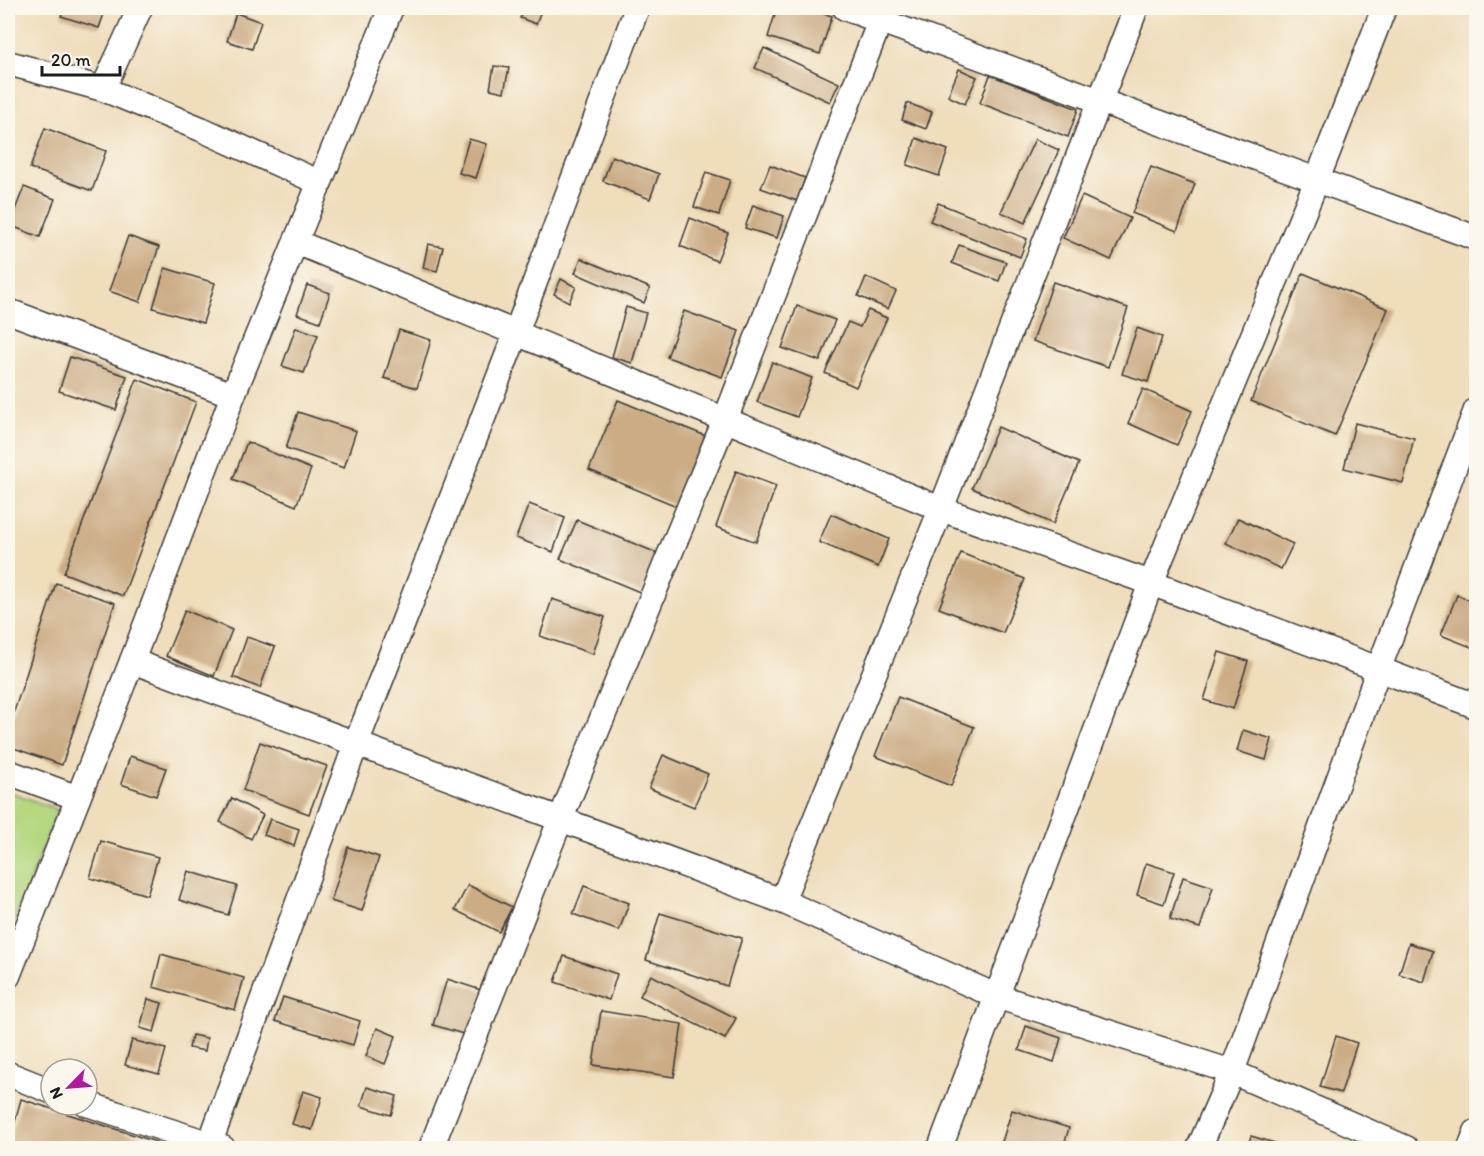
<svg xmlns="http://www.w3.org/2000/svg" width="1484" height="1156" font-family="Itim,sans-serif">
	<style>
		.green { fill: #b5d780; stroke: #687a4e; stroke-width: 1.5 }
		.building { fill: #cbac85 }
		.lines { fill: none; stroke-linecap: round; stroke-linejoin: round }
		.street-casing { stroke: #3c3934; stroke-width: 27 }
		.street { stroke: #fff; stroke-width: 24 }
	</style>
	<rect width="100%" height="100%" fill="#fbf7ec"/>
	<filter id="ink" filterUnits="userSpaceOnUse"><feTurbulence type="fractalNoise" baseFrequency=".0167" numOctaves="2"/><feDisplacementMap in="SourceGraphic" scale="12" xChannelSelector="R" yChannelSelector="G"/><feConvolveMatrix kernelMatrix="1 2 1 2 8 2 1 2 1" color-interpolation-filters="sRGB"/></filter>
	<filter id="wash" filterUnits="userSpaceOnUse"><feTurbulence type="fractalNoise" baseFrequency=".008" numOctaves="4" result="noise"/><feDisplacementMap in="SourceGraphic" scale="24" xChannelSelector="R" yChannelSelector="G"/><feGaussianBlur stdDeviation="1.35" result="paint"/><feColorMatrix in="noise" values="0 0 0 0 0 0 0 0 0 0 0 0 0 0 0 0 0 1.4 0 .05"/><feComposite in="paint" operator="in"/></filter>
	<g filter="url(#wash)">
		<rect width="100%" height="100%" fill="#efddbb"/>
		<polygon class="green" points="8,791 58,810 8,937"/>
		<g id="blocks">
			<g class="building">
				<polygon points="64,8 106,8 99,28 61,16"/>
				<polygon points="524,8 542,8 536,24 520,18"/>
				<polygon points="777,8 805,8 832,16 820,54 768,37"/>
				<polygon points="236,13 261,22 252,49 227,41"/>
				<polygon points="764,48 839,83 830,102 755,68"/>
				<polygon points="494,66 509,68 504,92 490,89"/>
				<polygon points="959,69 977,77 965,104 948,96"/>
				<polygon points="990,75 1078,109 1068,137 980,103"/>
				<polygon points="907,103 932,112 926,129 902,120"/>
				<polygon points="45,128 106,151 92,191 30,168"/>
				<polygon points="916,138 948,150 939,176 907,165"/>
				<polygon points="469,139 487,144 476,178 459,173"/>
				<polygon points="1035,139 1059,150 1025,223 1001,212"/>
				<polygon points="612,156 659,174 650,199 603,181"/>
				<polygon points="770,165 805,178 797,201 761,188"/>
				<polygon points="1151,167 1195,184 1177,231 1132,213"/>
				<polygon points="706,172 730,180 719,215 694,207"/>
				<polygon points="24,187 55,199 40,237 9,225"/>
				<polygon points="1082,196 1130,218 1111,260 1063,238"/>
				<polygon points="938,203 1027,239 1020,257 930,221"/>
				<polygon points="753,205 784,216 777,238 745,228"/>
				<polygon points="690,218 728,233 717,261 680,246"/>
				<polygon points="128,236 159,247 140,302 109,291"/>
				<polygon points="428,244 443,247 437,271 423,268"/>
				<polygon points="959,245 1006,262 999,281 952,263"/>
				<polygon points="581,258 650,288 644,303 575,273"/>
				<polygon points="165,268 215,283 203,323 153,308"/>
				<polygon points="1303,273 1388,309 1335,436 1251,401"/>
				<polygon points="866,277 896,291 888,309 858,296"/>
				<polygon points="561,279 576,287 569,302 554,294"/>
				<polygon points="1053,282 1128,308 1108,367 1033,341"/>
				<polygon points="307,285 330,293 320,322 297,314"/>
				<polygon points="797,306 835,320 820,361 782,348"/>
				<polygon points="626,307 646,313 632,363 612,357"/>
				<polygon points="868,310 887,318 856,387 825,373 848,322 860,327"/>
				<polygon points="684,311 739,331 722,377 667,357"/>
				<polygon points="296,327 318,335 304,373 282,366"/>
				<polygon points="1137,328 1162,337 1148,382 1122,374"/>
				<polygon points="399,330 431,340 417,388 384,378"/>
				<polygon points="70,357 127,376 116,410 59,391"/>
				<polygon points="772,362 812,378 797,417 757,402"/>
				<polygon points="137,379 196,402 123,596 64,573"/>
				<polygon points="1143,389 1192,411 1177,445 1128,423"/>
				<polygon points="618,400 708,437 679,507 589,470"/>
				<polygon points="298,412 356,431 344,468 286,448"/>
				<polygon points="1355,423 1414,438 1403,483 1344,468"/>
				<polygon points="998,427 1079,463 1053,524 972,488"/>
				<polygon points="247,442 311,469 296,506 233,479"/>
				<polygon points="736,471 776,486 756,542 716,527"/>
				<polygon points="529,504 565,518 553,552 516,538"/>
				<polygon points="831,514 889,539 878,567 819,542"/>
				<polygon points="1238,518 1293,544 1281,569 1226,543"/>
				<polygon points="577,520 657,553 642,593 560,559"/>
				<polygon points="961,553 1025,579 1003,633 939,608"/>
				<polygon points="56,583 115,603 62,765 8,746 8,730"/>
				<polygon points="1457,595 1476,603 1476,649 1441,635"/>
				<polygon points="552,599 605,617 593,654 540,636"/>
				<polygon points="185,610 232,630 214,676 166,656"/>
				<polygon points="247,637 275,647 260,688 233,677"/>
				<polygon points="1219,652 1248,661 1233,709 1204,700"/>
				<polygon points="898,697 974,727 951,786 875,756"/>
				<polygon points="1243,730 1272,739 1266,760 1237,751"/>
				<polygon points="260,742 327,766 309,814 243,790"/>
				<polygon points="663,755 708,774 694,807 649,788"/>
				<polygon points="130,756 166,768 156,796 121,784"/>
				<polygon points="232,798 263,815 251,839 220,822"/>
				<polygon points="270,819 299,829 294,846 264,835"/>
				<polygon points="101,841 158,857 147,895 90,878"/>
				<polygon points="348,847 379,857 362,911 331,901"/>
				<polygon points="1146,863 1174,872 1164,904 1137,895"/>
				<polygon points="188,871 237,886 228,915 179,900"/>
				<polygon points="1183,877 1213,887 1200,928 1170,919"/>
				<polygon points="468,885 512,907 499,932 455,910"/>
				<polygon points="584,886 629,903 619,931 573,914"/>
				<polygon points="660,913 742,938 727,986 646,960"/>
				<polygon points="1409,943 1433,951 1424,982 1399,974"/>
				<polygon points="161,954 244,978 235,1010 153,987"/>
				<polygon points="564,956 617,974 609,1000 555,982"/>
				<polygon points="651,975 736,1018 725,1039 640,996"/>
				<polygon points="447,979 484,991 470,1036 433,1025"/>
				<polygon points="283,997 360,1021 353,1045 275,1021"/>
				<polygon points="148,999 162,1003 154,1032 140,1028"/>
				<polygon points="601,1011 682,1024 674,1077 593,1065"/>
				<polygon points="1026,1026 1061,1038 1054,1062 1019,1050"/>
				<polygon points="377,1028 396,1036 385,1064 366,1056"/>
				<polygon points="192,1035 207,1038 205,1051 189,1048"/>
				<polygon points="1336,1036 1357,1043 1341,1093 1320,1087"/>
				<polygon points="132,1040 166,1049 159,1074 125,1065"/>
				<polygon points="367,1087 397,1096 391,1115 361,1106"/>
				<polygon points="303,1091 322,1097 312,1130 292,1124"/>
				<polygon points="21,1099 175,1148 8,1148"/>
				<polygon points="1012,1110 1069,1128 1063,1148 1014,1148 1001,1145"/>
				<polygon points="1251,1136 1291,1148 1247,1148"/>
			</g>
		</g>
	</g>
	<g filter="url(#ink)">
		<use href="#blocks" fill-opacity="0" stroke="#3c3934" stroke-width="1.5"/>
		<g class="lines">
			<g class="street-casing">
				<g id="street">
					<polyline points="845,8 1476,238"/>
					<polyline points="8,63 103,89 201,129 318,182"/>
					<polyline points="103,89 140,8"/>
					<polyline points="296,242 941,509 1151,583 1476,706"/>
					<polyline points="8,311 233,395"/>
					<polyline points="132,661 782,901 996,996 1232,1072 1406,1148"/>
					<polyline points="8,772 78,798"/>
					<polyline points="782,901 941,509 1136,8"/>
					<polyline points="8,976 132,661 233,395 391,8"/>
					<polyline points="8,1074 51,1091"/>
					<polyline points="87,1104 223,1148"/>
					<polyline points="210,1143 356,744 516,333 637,8"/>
					<polyline points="431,1148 561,818 725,420 885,8"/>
					<polyline points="940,1148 1151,583 1317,180 1384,8"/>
					<polyline points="1199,1148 1232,1072 1379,668 1476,410"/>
					<polyline points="1470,1148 1476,1132"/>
				</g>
			</g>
			<use href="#street" class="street"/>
		</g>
	</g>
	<rect width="1484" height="1156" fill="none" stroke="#fbf7ec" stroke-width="30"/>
	<g transform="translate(69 1087) rotate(245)"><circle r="28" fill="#fbf7ec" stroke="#a29f99" stroke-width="1.5"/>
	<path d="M0-4.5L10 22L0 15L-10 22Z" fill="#b5179e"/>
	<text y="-9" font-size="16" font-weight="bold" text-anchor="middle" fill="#1c1c1c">N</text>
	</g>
	<path d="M42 66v9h78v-9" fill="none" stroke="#1c1c1c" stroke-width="3"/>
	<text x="51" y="66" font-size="18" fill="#1c1c1c" stroke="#fbf7ec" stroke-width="4.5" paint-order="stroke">20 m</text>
</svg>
